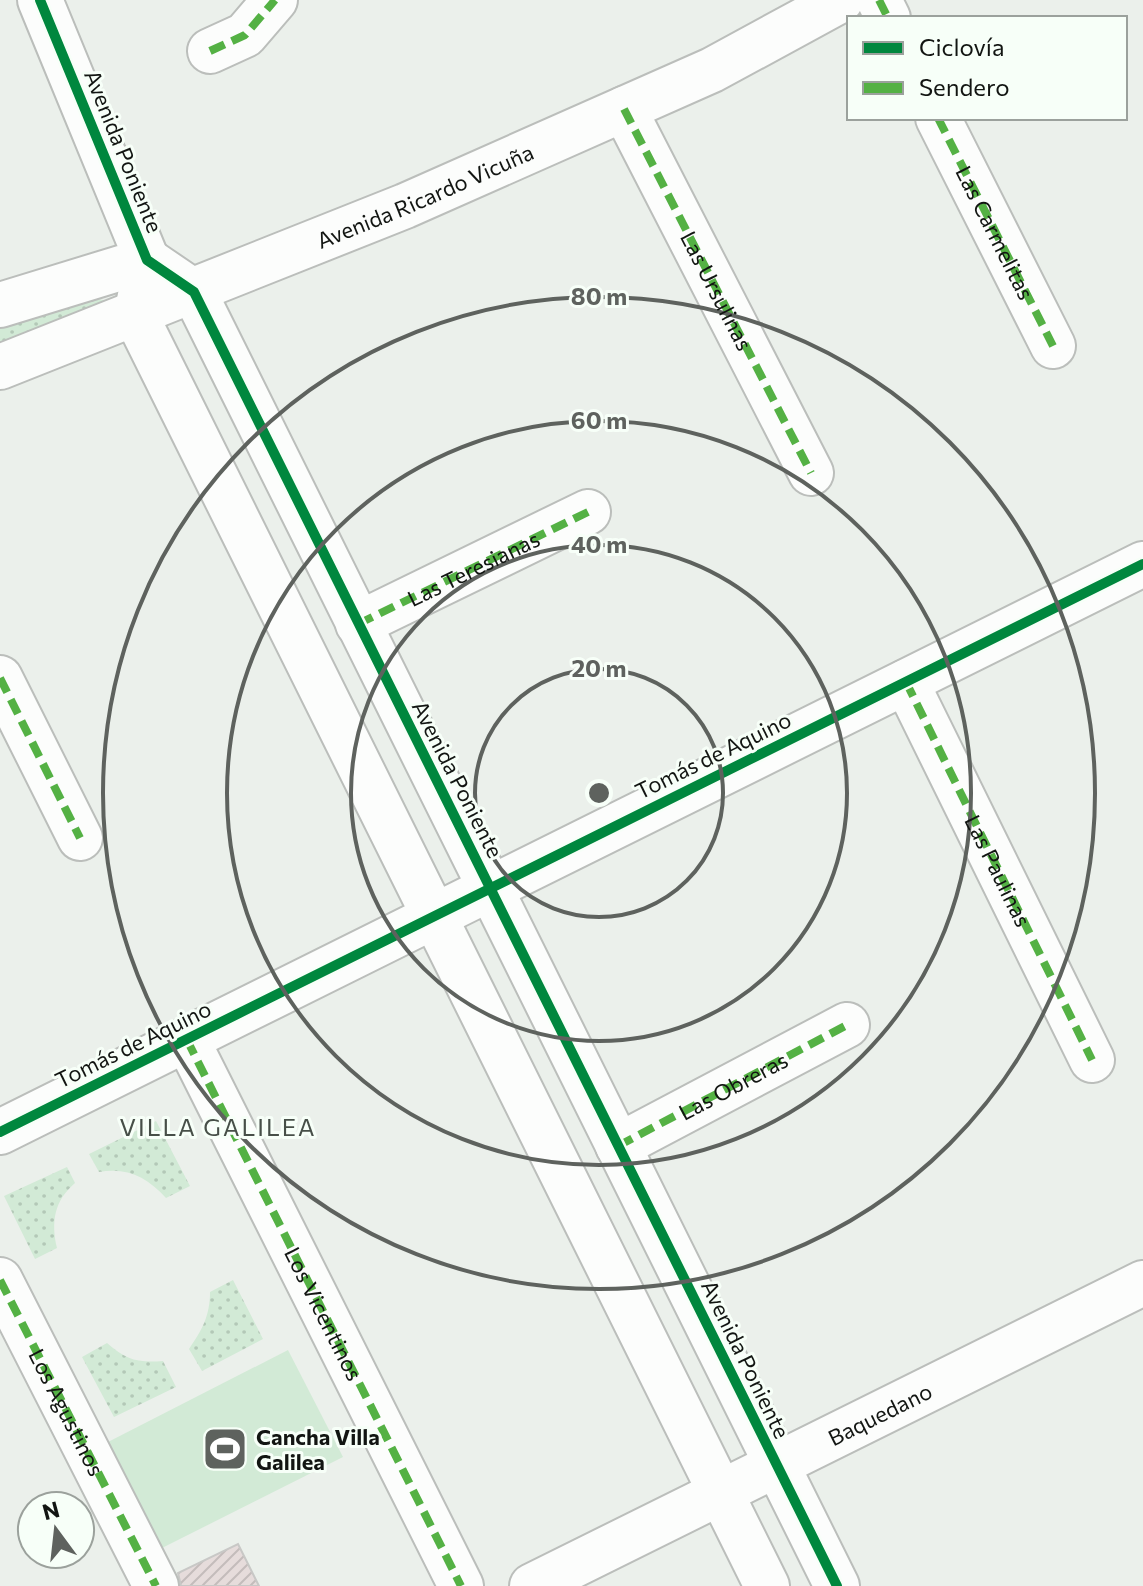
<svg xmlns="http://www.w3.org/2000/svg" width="1143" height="1586" font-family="Commissioner,sans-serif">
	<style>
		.green { fill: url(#green-dots) }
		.pitch { fill: #d2ead6 }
		.building { fill: url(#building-hatch); stroke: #c8c8c6; stroke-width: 2 }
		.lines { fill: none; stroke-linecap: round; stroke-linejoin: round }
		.street-casing { stroke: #bbbebb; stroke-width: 48 }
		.secondary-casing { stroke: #bbbebb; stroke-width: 48 }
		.street { stroke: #fcfdfc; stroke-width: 44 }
		.secondary { stroke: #fcfdfc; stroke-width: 44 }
		.quiet { stroke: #54b144; stroke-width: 8; stroke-dasharray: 16 8; stroke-linecap: butt }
		.cycleway-casing { stroke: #f7fff8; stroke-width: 15 }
		.cycleway { stroke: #00873e; stroke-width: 10 }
		.ring { fill: none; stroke: #5e625e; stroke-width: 4 }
		.labels { text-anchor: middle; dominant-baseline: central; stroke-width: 6; stroke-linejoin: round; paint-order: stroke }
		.street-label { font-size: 22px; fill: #121512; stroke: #f7fff8 }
		.poi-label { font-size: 22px; font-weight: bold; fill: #121512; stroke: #f7fff8; text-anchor: start }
		.neighbourhood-label { font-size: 24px; letter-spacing: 2px; fill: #474f48; stroke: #f7fff8 }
		.centre { fill: #5e625e; stroke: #f7fff8; stroke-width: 4 }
		.ring-label { font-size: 24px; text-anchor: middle; font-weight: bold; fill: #5e625e; stroke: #f7fff8; stroke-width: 6; stroke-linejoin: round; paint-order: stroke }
	</style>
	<defs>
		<pattern id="green-dots" width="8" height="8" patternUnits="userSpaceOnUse" patternTransform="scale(2)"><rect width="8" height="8" fill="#d2ead6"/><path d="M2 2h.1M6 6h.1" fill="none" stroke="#b3c8b7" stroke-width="1.8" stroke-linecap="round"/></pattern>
		<pattern id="building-hatch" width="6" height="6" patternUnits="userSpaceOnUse" patternTransform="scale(2)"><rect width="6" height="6" fill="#e6dcdb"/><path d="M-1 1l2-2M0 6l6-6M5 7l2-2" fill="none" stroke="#c4bcbb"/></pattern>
	</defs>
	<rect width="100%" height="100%" fill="#ebf0eb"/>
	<g class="green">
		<polygon points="95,298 103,300 106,308 0,356 0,328"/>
		<path d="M156,1121L190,1186L166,1198C147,1177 127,1167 99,1172L89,1154Z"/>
		<path d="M67,1167L75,1183C54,1201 51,1222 57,1248L35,1259L4,1196Z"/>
		<path d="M233,1280L263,1339L202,1371L189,1349C202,1330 210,1316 210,1292Z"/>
		<path d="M107,1343C126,1360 138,1363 163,1361L176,1387L114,1417L82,1357Z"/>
	</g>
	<polygon class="pitch" points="288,1350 343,1457 162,1548 108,1442"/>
	<polygon class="building" points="238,1544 259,1586 181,1586 178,1573"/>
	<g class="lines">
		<g class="street-casing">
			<g id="street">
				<polyline points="879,0 888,18"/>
				<polyline points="210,51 245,35 275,0"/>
				<polyline points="624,109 811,473"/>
				<polyline points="938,118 1053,346"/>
				<polyline points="0,305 147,260 40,0"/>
				<path id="s1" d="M358,624L588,512"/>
				<polyline points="0,678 80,838"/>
				<polyline points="906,682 1092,1060"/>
				<polyline points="187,1040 461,1586"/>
				<polyline points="0,1132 1143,564"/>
				<path id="s2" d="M618,1146L847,1025"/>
				<polyline points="0,1280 156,1586"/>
			</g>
		</g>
		<g class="secondary-casing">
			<g id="secondary">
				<path id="s3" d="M0,367L405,206L712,70L841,0"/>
				<path id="s4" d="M532,1586L1143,1283"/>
				<polyline points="767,1586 136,316 147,260 194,292 837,1586"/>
			</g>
		</g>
		<use href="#street" class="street"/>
		<use href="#secondary" class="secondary"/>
		<g class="quiet">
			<polyline points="879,0 888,18"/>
			<polyline points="210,51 245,35 275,0"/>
			<path id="s5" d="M624,109L811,473"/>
			<path id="s6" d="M938,118L1053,346"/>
			<polyline points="358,624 588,512"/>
			<polyline points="0,678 80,838"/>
			<path id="s7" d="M906,682L1092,1060"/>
			<path id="s8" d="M187,1040L461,1586"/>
			<polyline points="618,1146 847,1025"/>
			<path id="s9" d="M0,1280L156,1586"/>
		</g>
		<g class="cycleway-casing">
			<g id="cycleway">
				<polyline points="40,0 147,260 194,292 837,1586"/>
				<polyline points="0,1132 1143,564"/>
			</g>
		</g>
		<use href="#cycleway" class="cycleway"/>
	</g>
	<g class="ring">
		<circle cx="599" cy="793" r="124"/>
		<circle cx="599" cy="793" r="248"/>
		<circle cx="599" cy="793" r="372"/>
		<circle cx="599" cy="793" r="496"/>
	</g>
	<defs>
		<g id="stadium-square" transform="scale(2.3)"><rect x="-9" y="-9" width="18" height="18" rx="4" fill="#5e625e" stroke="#f7fff8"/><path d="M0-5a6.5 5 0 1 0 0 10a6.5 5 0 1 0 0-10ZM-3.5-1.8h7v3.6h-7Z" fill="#fff"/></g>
	</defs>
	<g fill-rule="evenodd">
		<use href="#stadium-square" x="225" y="1449"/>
	</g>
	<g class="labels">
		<g class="street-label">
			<text transform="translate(124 151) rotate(68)">Avenida Poniente</text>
			<text stroke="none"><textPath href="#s3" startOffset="458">Avenida Ricardo Vicuña</textPath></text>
			<text stroke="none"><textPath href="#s6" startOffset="128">Las Carmelitas</textPath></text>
			<text stroke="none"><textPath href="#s5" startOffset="204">Las Ursulinas</textPath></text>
			<text stroke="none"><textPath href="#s1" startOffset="128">Las Teresianas</textPath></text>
			<text transform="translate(713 755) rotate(-26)">Tomás de Aquino</text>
			<text transform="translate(458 779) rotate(63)">Avenida Poniente</text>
			<text stroke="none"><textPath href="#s7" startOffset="210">Las Paulinas</textPath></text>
			<text transform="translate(133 1044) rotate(-26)">Tomás de Aquino</text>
			<text stroke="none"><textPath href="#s2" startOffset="130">Las Obreras</textPath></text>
			<text stroke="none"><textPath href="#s8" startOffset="306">Los Vicentinos</textPath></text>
			<text transform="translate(746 1359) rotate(64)">Avenida Poniente</text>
			<text stroke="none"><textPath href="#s9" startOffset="148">Los Agustinos</textPath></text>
			<text stroke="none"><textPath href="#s4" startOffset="388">Baquedano</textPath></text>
		</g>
		<g class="poi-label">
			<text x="256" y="1436">Cancha Villa<tspan x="256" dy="25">Galilea</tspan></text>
		</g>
		<g class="neighbourhood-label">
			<text x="218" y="1126">VILLA GALILEA</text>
		</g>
	</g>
	<circle cx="599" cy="793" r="12" class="centre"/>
	<g class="ring-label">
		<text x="599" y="305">80 m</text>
		<text x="599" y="429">60 m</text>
		<text x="599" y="553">40 m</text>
		<text x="599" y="677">20 m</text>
	</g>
	<rect x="847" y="16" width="280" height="104" fill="#f7fff8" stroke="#9ba19c" stroke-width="2"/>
	<rect x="863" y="42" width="40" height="12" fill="#00873e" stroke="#9ba19c" stroke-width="2"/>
	<text x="919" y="56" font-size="24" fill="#121512">Ciclovía</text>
	<rect x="863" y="82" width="40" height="12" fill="#54b144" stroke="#9ba19c" stroke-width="2"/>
	<text x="919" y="96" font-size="24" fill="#121512">Sendero</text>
	<g transform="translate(56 1530) rotate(345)"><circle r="38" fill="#f7fff8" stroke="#9ba19c" stroke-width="2"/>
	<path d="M0-6L14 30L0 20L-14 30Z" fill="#5e625e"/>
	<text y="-12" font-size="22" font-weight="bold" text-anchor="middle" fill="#121512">N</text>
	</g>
</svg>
